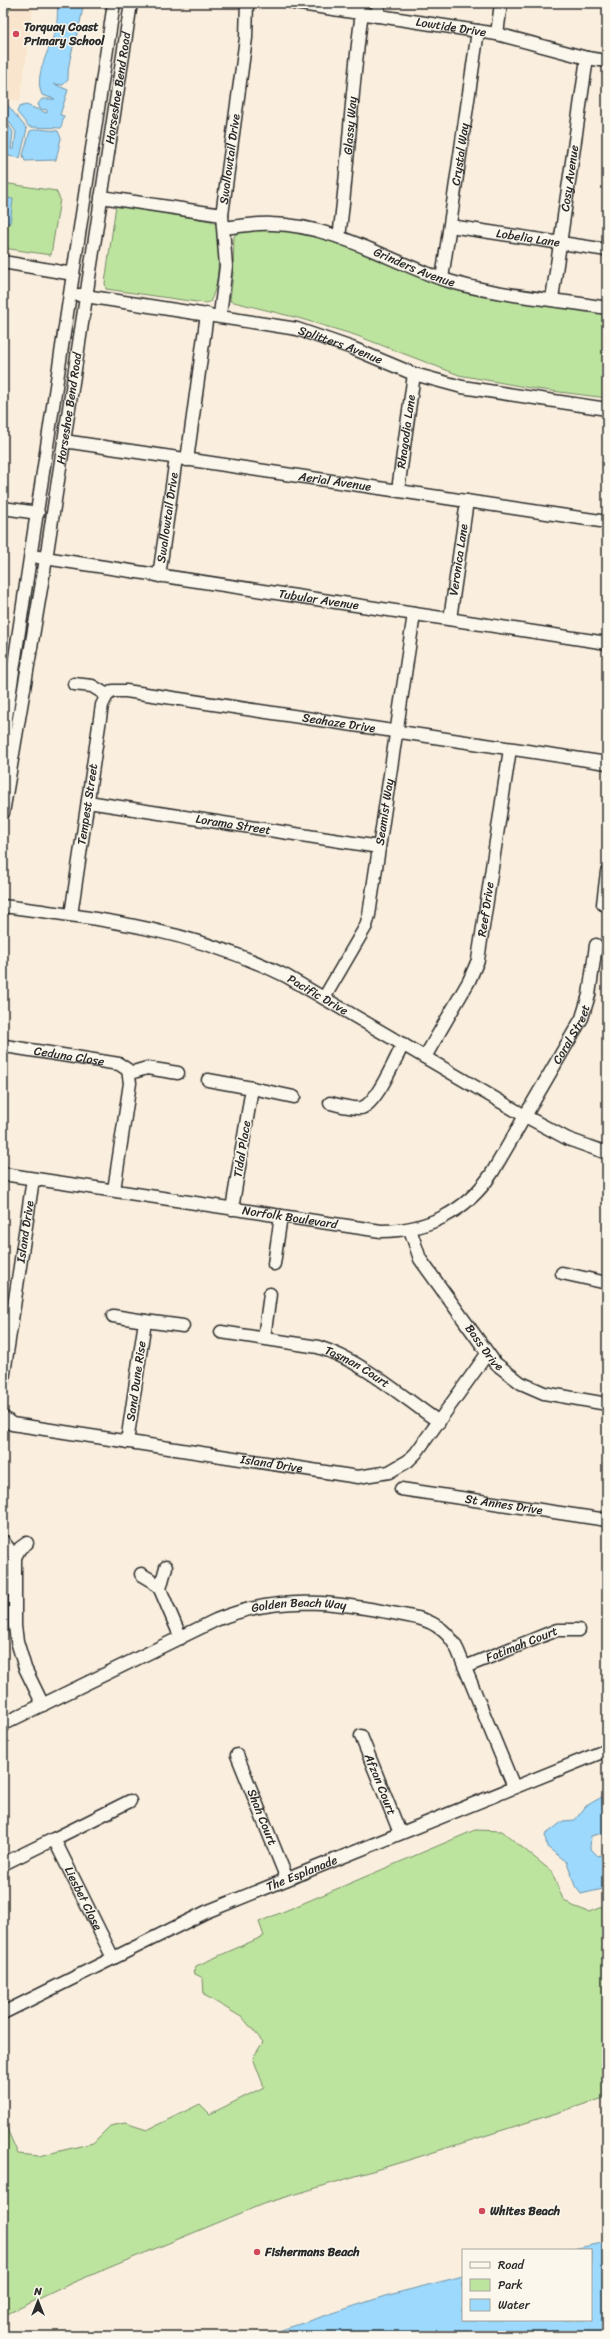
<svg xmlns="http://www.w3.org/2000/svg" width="610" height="2339" font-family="Sriracha,sans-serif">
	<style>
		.built { fill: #f9e5cd }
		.green { fill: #bde49f; stroke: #748865 }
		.water { fill: #9cd9fd; stroke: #6f93a9 }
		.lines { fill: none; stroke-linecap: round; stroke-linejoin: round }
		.minor-casing { stroke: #2b2b2b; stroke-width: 15 }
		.minor { stroke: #fbf7ec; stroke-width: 12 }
		.poi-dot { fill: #d1495b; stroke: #fbf7ec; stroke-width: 1.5 }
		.labels { text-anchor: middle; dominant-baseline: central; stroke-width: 3; stroke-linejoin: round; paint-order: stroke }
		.poi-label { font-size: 12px; font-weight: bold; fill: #2b2b2b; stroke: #fbf7ec; text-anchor: start }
		.street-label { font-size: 12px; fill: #2b2b2b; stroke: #fbf7ec }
	</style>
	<rect width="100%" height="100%" fill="#faefde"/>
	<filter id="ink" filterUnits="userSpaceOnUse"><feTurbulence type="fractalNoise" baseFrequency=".025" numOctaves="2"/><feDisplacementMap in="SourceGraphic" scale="8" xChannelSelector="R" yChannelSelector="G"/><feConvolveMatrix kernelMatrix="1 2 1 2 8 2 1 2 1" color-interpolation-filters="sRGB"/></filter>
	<g filter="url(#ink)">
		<polygon class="built" points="3,3 34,3 20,101 3,98"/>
		<g class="green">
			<polygon points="3,3 13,3 3,23"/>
			<polygon points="3,183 56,191 60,199 51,255 3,248"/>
			<path d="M116,205L211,221L217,225C218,251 222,278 210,302L204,303L106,289L105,283Z"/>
			<polygon points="285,228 334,240 441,282 607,313 607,398 536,389 459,375 355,335 298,318 230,301 233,273 234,236 240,231"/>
			<polygon points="475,1830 502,1831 551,1871 563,1899 573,1906 589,1912 607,1905 607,2097 412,2159 263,2204 72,2283 3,2316 3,2120 18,2154 39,2156 93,2143 110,2126 125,2123 147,2130 200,2104 210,2114 264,2087 253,2058 263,2042 243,2018 204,1995 203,1978 193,1973 196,1966 264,1936 259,1922"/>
		</g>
		<g class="water">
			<path d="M58,3H83C82,29 67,53 68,80L63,85L54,84L68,90L60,115L64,116L61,128L29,127L17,112L19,107L26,105L47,113V110L40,109L38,104L42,99H55L42,95C33,75 50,50 55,31C58,23 57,12 58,3Z"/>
			<polygon points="3,103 6,103 27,129 20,158 3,155 3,116 13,132 11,149 14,149 16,132 3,113"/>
			<polygon points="38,129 58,131 61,138 56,160 25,161 23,155 30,131"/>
			<polygon points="3,197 13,199 10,223 3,224"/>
			<polygon points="607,1794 607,1832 591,1836 590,1848 598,1856 607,1853 607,1888 581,1894 575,1886 567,1862 547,1847 545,1835 563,1821 575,1820 586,1806"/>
			<polygon points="607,2242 607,2336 263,2336 385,2296 463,2276 463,2320 591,2320 591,2250 568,2250"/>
		</g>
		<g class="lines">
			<g class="minor-casing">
				<g id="minor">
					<path id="s1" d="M294,3L497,34L587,58L607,61"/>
					<polyline points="377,16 379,3"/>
					<polyline points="497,34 501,3"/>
					<polyline points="101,197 222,215"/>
					<path id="s2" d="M450,226L607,250"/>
					<path id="s3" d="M224,228C240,226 256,223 272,224C333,225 387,260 442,279C495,296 553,299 607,308"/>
					<path id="s4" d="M339,237C349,163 351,88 362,13"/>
					<polyline points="3,262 73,274"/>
					<path id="s5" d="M442,279L478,31"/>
					<path id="s6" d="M79,295L297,329L352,348L414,374L462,387L607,409"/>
					<path id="s7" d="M552,299L587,58"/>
					<path id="s8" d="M220,315L226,266L222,215L246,38L247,3"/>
					<path id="s9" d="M64,441L607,522"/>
					<polyline points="187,460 207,314"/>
					<path id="s10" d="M398,490L414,374"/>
					<polyline points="3,508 38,513"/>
					<path id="s11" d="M38,557L607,643"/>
					<path id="s12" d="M159,576L176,458"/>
					<path id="s13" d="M450,619L467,501"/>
					<path id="s14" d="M74,684L92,686L107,695L113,691H126L607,763"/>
					<polyline points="3,762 6,717 114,3"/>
					<path id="s15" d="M88,802L379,847"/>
					<path id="s16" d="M3,813L46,559L131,3"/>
					<polyline points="603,904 607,872"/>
					<path id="s17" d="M3,906C104,919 193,930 286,976L525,1116L568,1139L607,1153"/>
					<path id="s18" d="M71,915L102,705L107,695"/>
					<path id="s19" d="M324,998L366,926L369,915L414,614"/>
					<path id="s20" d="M5,1046L119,1064L128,1070L130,1083L114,1190"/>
					<path id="s21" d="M425,1057L469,981L478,960L510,749"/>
					<polyline points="130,1073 147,1068 178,1073"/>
					<polyline points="208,1080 252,1088 232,1209"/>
					<polyline points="252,1088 294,1097"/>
					<path d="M330,1103C339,1105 351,1109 361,1108C376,1105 396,1058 403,1044"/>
					<path id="s22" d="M3,1174L381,1231C427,1231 466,1212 492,1173L582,1018L589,995L596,945"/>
					<path id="s23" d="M410,1229L420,1259L495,1363L521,1383L544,1393L607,1404"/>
					<polyline points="274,1264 281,1216"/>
					<polyline points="562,1273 607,1283"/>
					<polyline points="113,1316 145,1321 127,1442"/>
					<polyline points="145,1321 183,1326"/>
					<path id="s24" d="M221,1332L318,1347C363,1361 401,1396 439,1422"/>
					<polyline points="264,1338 270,1294"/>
					<path id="s25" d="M3,1380L33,1179"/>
					<path id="s26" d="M3,1417L12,1424L358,1477L389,1472L408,1461L416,1453L487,1354"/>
					<path id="s27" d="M401,1489L607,1520"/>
					<polyline points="3,1541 15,1557"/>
					<polyline points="27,1543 20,1548 15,1557 15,1626 17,1641 25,1668 43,1705"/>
					<polyline points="166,1567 160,1589 181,1638"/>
					<polyline points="141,1574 151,1580 160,1589"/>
					<path id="s28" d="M465,1667L557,1630H579"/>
					<path id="s29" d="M3,1724L216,1620C285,1591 347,1604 418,1618C437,1623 450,1633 458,1651L514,1787"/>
					<path id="s30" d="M361,1736L400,1833"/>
					<path id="s31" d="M237,1755L287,1879"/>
					<polyline points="54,1839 130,1801"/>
					<path id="s32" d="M3,1864L54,1839L113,1958"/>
					<path id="s33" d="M3,2013L206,1912L607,1750"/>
				</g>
			</g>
			<use href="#minor" class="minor"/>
		</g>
	</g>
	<g class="poi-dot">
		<circle cx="16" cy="34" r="4"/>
		<circle cx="482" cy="2211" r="4"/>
		<circle cx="257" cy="2252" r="4"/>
	</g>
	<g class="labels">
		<g class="poi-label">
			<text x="24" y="27">Torquay Coast<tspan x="24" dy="14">Primary School</tspan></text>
			<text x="490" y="2211">Whites Beach</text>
			<text x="265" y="2252">Fishermans Beach</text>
		</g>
		<g class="street-label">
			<text stroke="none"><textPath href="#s1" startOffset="159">Lowtide Drive</textPath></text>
			<text stroke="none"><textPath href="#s16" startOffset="734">Horseshoe Bend Road</textPath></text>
			<text stroke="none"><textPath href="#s4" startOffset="112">Glassy Way</textPath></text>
			<text stroke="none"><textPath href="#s5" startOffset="126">Crystal Way</textPath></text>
			<text stroke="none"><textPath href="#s8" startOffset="157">Swallowtail Drive</textPath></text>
			<text stroke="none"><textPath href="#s7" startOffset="122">Cosy Avenue</textPath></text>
			<text stroke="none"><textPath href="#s2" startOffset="79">Lobelia Lane</textPath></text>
			<text stroke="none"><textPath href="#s3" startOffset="198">Grinders Avenue</textPath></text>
			<text stroke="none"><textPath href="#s6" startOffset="267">Splitters Avenue</textPath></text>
			<text stroke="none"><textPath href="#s16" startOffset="410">Horseshoe Bend Road</textPath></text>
			<text stroke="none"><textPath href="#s10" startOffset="59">Rhagodia Lane</textPath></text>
			<text stroke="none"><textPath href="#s9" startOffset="274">Aerial Avenue</textPath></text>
			<text stroke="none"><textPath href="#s12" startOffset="59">Swallowtail Drive</textPath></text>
			<text stroke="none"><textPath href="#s13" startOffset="60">Veronica Lane</textPath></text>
			<text stroke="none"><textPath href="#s11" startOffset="284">Tubular Avenue</textPath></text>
			<text stroke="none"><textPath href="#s14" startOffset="271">Seahaze Drive</textPath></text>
			<text stroke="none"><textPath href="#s18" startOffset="112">Tempest Street</textPath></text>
			<text stroke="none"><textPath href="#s19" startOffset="199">Seamist Way</textPath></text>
			<text stroke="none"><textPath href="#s15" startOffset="147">Lorama Street</textPath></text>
			<text stroke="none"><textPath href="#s21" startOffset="162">Reef Drive</textPath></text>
			<text stroke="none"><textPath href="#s17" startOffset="330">Pacific Drive</textPath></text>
			<text stroke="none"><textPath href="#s22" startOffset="673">Coral Street</textPath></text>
			<text stroke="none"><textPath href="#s20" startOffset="65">Ceduna Close</textPath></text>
			<text transform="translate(242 1149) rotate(-81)">Tidal Place</text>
			<text stroke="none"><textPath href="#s22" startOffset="290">Norfolk Boulevard</textPath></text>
			<text stroke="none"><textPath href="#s25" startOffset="150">Island Drive</textPath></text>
			<text stroke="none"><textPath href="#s23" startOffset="141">Bass Drive</textPath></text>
			<text stroke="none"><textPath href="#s24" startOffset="142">Tasman Court</textPath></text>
			<text transform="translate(136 1381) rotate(-82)">Sand Dune Rise</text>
			<text stroke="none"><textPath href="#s26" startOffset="274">Island Drive</textPath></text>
			<text stroke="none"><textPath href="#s27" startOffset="104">St Annes Drive</textPath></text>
			<text stroke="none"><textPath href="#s29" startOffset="322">Golden Beach Way</textPath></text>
			<text stroke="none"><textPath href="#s28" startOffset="61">Fatimah Court</textPath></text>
			<text stroke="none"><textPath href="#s30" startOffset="52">Afzan Court</textPath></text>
			<text stroke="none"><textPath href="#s31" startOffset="67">Shah Court</textPath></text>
			<text stroke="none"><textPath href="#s33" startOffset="330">The Esplanade</textPath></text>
			<text stroke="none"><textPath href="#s32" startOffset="123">Liesbet Close</textPath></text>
		</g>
	</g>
	<rect width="610" height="2339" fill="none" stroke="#fbf7ec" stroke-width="16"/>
	<rect x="8" y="8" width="594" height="2323" fill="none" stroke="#2b2b2b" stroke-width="1.5" filter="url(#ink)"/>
	<rect x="462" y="2249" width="130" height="72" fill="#fbf7ec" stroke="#a8a59f"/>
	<rect x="470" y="2262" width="20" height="6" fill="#fbf7ec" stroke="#a8a59f"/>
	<text x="498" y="2269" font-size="12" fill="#2b2b2b">Road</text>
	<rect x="470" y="2279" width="20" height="12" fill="#bde49f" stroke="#a8a59f"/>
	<text x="498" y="2289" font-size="12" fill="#2b2b2b">Park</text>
	<rect x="470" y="2299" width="20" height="12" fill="#9cd9fd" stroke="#a8a59f"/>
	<text x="498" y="2309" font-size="12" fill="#2b2b2b">Water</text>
	<g transform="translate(38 2301)" stroke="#fbf7ec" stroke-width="3" paint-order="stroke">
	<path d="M0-3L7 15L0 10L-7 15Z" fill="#2b2b2b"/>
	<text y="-6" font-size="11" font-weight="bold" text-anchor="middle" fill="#2b2b2b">N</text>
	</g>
</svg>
